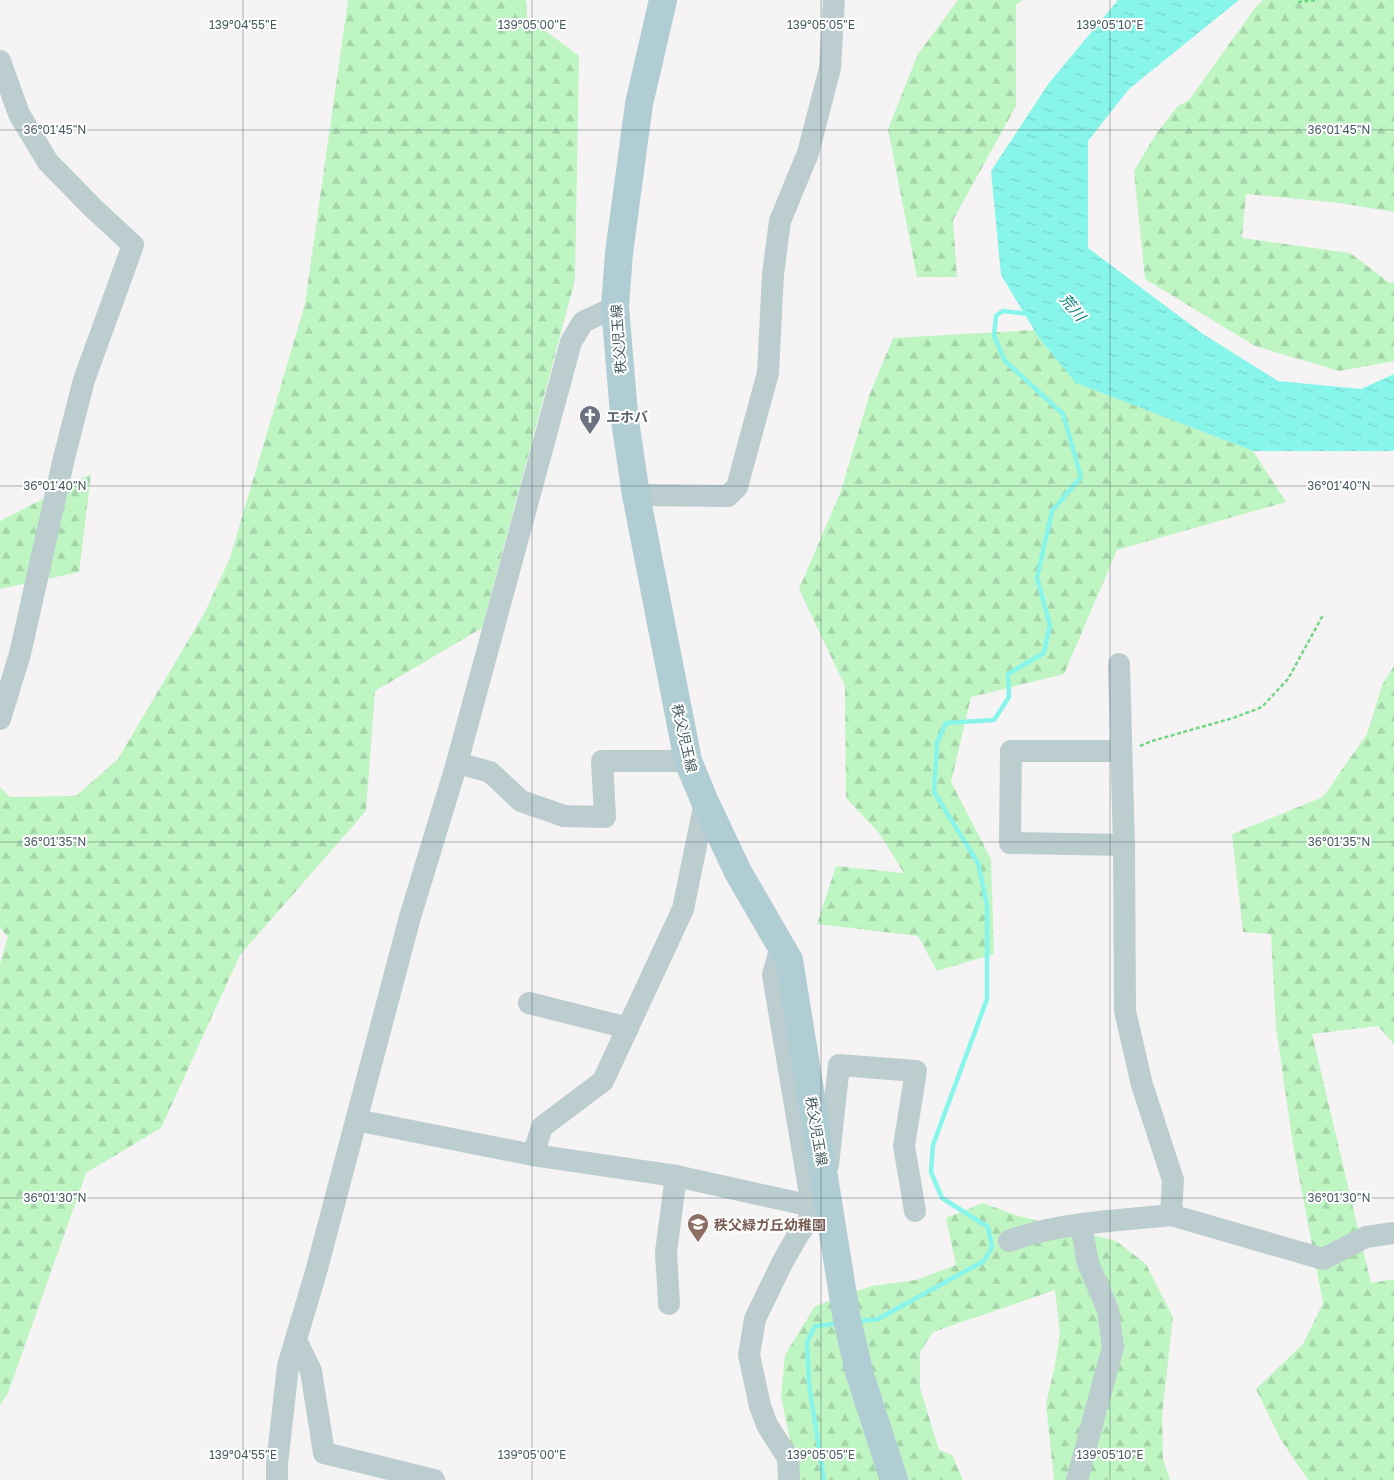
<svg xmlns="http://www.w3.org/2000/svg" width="1394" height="1480" font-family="'Golos Text','Noto Sans JP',sans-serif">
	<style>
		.forest { fill: url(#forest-firs) }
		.water { fill: url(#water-ripples) }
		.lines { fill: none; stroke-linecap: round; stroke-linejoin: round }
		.stream { stroke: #88f5ea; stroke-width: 4.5 }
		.path { stroke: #73d786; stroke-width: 2.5; stroke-dasharray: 4 2.5; stroke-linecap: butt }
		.minor { stroke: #bccdd0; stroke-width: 22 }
		.major { stroke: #b0cdd3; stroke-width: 28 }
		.ticks { fill: none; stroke: #485e62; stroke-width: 1; stroke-opacity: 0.45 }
		.labels { text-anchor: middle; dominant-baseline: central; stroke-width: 4; stroke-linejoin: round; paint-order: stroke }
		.street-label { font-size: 14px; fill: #485e62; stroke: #fff }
		.worship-label { font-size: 14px; font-weight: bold; fill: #5b616d; stroke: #fff; text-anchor: start }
		.education-label { font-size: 14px; font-weight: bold; fill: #785e54; stroke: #fff; text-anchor: start }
		.water-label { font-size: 15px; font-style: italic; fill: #068174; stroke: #fff }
		.ticks-label { font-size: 12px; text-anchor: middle; fill: #485e62; stroke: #fff; stroke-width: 4; stroke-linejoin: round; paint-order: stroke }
	</style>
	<defs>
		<pattern id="forest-firs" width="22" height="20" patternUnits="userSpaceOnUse" patternTransform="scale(1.25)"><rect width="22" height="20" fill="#bff5c3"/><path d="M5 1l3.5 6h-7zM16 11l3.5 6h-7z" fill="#a6d4aa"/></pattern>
		<pattern id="water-ripples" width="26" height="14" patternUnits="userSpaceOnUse" patternTransform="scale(1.25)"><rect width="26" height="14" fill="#88f5ea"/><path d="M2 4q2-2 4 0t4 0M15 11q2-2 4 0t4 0" fill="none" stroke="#77d4cb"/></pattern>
	</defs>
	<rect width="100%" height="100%" fill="#f5f3f3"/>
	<g class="forest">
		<polygon points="348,0 526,0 527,17 579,56 575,280 482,628 375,691 366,811 240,955 161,1128 86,1173 8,1393 0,1405 0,964 8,937 0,928 0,787 10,797 76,796 118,759 205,612 230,558 305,304"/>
		<polygon points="958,0 1023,0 1016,5 1016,106 953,220 957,277 917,277 888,129 918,54"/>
		<polygon points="1263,0 1394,0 1394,212 1339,203 1246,194 1242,238 1350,253 1390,283 1394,282 1394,361 1339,371 1255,346 1145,279 1134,171 1156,134 1178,106 1189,100 1255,8"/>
		<polygon points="1034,330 1077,383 1253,451 1286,502 1117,550 1064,674 971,697 951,782 991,859 994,954 937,971 918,936 817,924 836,866 904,873 879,833 846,798 845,686 799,589 841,491 869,396 893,338"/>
		<polygon points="91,474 79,572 0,589 0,521"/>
		<polygon points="1394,666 1394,1044 1378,1026 1312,1034 1371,1283 1394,1279 1394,1480 1308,1480 1281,1440 1256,1389 1303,1344 1323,1303 1293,1145 1276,1027 1271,934 1243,932 1232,834 1323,797 1367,734 1383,683"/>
		<polygon points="983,1203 1015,1215 1116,1241 1146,1264 1173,1317 1162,1416 1163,1459 1170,1480 1054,1480 1046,1404 1055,1365 1060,1333 1055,1290 933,1332 920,1352 920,1388 939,1450 952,1455 963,1480 798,1480 781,1396 785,1355 815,1306 872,1286 916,1280 956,1265 946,1218"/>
	</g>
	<polygon class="water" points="1118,0 1239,0 1129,89 1088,141 1088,248 1203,334 1278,381 1361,389 1394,374 1394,451 1253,451 1076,383 1039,338 1001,275 991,171 1049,83"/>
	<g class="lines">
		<g class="stream">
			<polyline points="862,1321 878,1319 984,1261 992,1247 988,1227 942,1198 931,1172 933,1145 987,999 987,905 978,863 934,792 937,743 946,723 994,720 1009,697 1008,674 1044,653 1050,625 1037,578 1052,511 1081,477 1063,414 1005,361 994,336 996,316 1003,311 1028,314"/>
			<polyline points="824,1480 809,1384 807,1342 815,1326 834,1324"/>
		</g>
		<g class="path">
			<polyline points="1298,2 1318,0"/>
			<polyline points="1140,746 1152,741 1233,718 1262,707 1288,679 1323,615"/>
		</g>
		<g class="minor">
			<polyline points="0,61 19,114 48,162 93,208 133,245 84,380 64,458 20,654 0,719"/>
			<polyline points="636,495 728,496 737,487 768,373 773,274 780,221 808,153 830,68 834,0"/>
			<polyline points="1121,751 1011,751 1010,843 1124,845"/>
			<polyline points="457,763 490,772 521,801 564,816 605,817 602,761 688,761"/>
			<polyline points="781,946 773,975 812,1206 809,1220 798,1235 782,1263 755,1319 749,1355 760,1406 767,1425 788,1458 789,1480"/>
			<polyline points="529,1003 628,1028"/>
			<polyline points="356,1120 533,1155 676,1176 812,1206"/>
			<polyline points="533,1155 542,1127 603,1081 683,909 705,802"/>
			<polyline points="828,1165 839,1065 916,1071 904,1146 915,1211"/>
			<polyline points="1171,1215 1323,1259 1366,1237 1394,1233"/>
			<path d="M1009,1241C1060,1222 1117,1221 1171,1215L1173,1180L1142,1085L1125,1011L1124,845L1119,664"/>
			<polyline points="669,1304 666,1252 676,1176"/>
			<polyline points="296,1340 311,1371 324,1453 434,1480"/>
			<polyline points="277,1480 277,1464 288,1366 316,1272 410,917 457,763 571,342 583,322 615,307"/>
			<polyline points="1077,1480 1113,1347 1108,1310 1088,1263 1081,1225"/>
		</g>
		<polyline class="major" points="663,0 639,104 619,253 615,307 624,414 636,495 688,761 705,802 738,872 789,960 847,1320 860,1375 894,1480"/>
	</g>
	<path class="ticks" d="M243,0V1480M532,0V1480M821,0V1480M1110,0V1480M0,130H1394M0,486H1394M0,842H1394M0,1198H1394"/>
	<defs>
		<g id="church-pin" transform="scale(1.125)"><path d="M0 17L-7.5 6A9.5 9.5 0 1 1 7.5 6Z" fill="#6b7280" stroke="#fff"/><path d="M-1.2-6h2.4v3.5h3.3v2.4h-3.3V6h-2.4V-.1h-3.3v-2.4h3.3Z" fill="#fff"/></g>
		<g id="school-pin" transform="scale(1.125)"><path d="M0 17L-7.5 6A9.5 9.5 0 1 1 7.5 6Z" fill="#8d6e63" stroke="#fff"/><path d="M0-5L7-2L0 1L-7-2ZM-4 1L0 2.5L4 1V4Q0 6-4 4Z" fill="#fff"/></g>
	</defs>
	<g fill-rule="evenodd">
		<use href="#church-pin" x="590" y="416"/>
		<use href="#school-pin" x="698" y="1224"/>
	</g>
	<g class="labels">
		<g class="street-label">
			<text transform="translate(618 339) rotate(-94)">秩父児玉線</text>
			<text transform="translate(685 738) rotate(77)">秩父児玉線</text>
			<text transform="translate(817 1131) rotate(80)">秩父児玉線</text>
		</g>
		<g class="worship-label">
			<text x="606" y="416">エホバ</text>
		</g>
		<g class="education-label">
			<text x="714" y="1224">秩父緑ガ丘幼稚園</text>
		</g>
		<g class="water-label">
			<text transform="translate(1073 307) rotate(50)">荒川</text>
		</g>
	</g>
	<g class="ticks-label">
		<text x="243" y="29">139°04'55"E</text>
		<text x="532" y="29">139°05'00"E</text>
		<text x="821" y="29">139°05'05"E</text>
		<text x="1110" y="29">139°05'10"E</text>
		<text x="55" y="134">36°01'45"N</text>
		<text x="1339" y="134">36°01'45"N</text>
		<text x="55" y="490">36°01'40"N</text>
		<text x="1339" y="490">36°01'40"N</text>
		<text x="55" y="846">36°01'35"N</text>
		<text x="1339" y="846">36°01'35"N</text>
		<text x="55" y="1202">36°01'30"N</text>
		<text x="1339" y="1202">36°01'30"N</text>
		<text x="243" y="1459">139°04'55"E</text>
		<text x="532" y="1459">139°05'00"E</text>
		<text x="821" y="1459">139°05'05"E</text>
		<text x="1110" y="1459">139°05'10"E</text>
	</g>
</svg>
